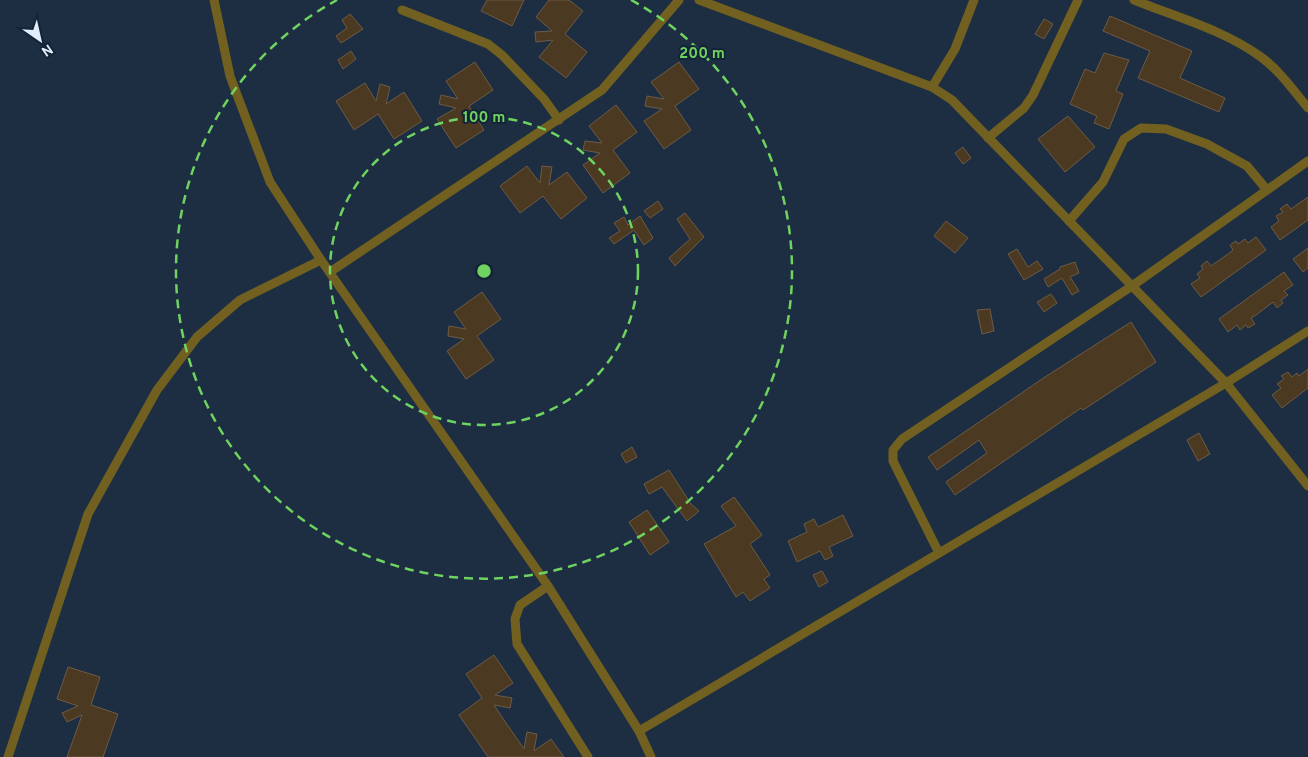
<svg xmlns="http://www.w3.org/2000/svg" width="1308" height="757" font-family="Overpass,sans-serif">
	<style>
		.building { fill: #4b3922; stroke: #6e5b43 }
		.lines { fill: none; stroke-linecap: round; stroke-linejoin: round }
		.minor { stroke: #726020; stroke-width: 9 }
		.ring { fill: none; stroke: #6fd360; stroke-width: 2.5; stroke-dasharray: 9 6 }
		.centre { fill: #6fd360; stroke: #142438; stroke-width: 2.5 }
		.ring-label { font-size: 15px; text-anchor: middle; font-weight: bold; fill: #6fd360; stroke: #142438; stroke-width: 4; stroke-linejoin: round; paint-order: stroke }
	</style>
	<rect width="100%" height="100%" fill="#1d2e42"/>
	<g class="building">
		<polygon points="487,0 524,0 512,26 481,11"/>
		<polygon points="549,0 569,0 583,11 565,34 587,52 566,78 539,57 553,40 536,42 535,32 552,31 536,17"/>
		<polygon points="350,14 363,29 341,43 336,36 347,28 342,20"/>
		<polygon points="1110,16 1192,51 1180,78 1225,98 1219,112 1138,78 1150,51 1103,31"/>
		<polygon points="1044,19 1053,24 1044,39 1035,34"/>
		<polygon points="351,51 356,59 343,69 338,60"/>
		<polygon points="1104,53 1129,60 1116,91 1123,94 1109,129 1094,123 1097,116 1070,104 1085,69 1095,73"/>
		<polygon points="475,62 493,90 469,106 484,130 456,148 437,119 456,108 439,104 441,95 458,99 446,81"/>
		<polygon points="679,62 699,89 675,106 691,130 664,149 644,121 662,109 645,106 647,96 664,99 651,82"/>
		<polygon points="365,83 376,101 380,84 390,87 386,104 404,92 422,121 394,139 378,114 354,130 336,101"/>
		<polygon points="616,105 637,132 613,150 630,173 603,193 583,165 600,153 583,150 585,141 602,143 589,126"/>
		<polygon points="1068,116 1095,147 1065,172 1038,139"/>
		<polygon points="963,147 971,158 963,164 955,153"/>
		<polygon points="527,166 540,183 542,166 552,167 549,185 567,172 587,198 561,219 543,196 520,213 500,186"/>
		<polygon points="1308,197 1308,220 1280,240 1271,227 1279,221 1276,216 1283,212 1280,209 1287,204 1291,209"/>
		<polygon points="658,201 663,209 650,218 644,211"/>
		<polygon points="685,213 704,237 675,266 669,258 690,239 677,219"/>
		<polygon points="640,216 653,238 644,245 634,230 614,244 609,238 620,231 614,223 624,217 628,225"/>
		<polygon points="946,221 968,238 955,253 934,236"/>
		<polygon points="1256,237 1266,250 1201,297 1191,284 1200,278 1197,274 1203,269 1201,266 1207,261 1211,266 1228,254 1233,250 1230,245 1236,241 1238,244 1245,239 1248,243"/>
		<polygon points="1308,248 1308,268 1303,272 1293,259"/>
		<polygon points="1017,249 1028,267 1037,261 1043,269 1024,280 1008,254"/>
		<polygon points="1075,262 1079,273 1070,277 1079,291 1072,295 1062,278 1048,287 1044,279 1060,269 1060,267"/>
		<polygon points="1284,272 1293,285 1284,291 1288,295 1281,300 1283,303 1277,308 1273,302 1256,315 1251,318 1255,324 1248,328 1246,325 1240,330 1237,325 1228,332 1219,319"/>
		<polygon points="482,292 501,319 477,336 494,360 466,379 447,351 464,339 448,336 449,326 466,329 454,312"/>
		<polygon points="1051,294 1057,303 1044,312 1037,302"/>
		<polygon points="990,309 994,331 982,334 977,310"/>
		<polygon points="1131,322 1156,362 1083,410 1081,408 955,495 946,482 987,453 979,440 937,470 928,457 1045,377"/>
		<polygon points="1308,369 1308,388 1282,408 1272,395 1281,388 1277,384 1284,379 1281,376 1288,372 1292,377 1297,373 1299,376"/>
		<polygon points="1199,433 1210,454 1198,461 1187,440"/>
		<polygon points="632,447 637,457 626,463 621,454"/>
		<polygon points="669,470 691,504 699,511 687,521 662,487 649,494 644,484"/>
		<polygon points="734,497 762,535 750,544 770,575 764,579 770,588 750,601 743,592 736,597 704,544 736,526 721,506"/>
		<polygon points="647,510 669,542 650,555 629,522"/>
		<polygon points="843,515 853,536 829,547 833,556 825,560 820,551 797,562 788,541 807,532 804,524 814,519 818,527"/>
		<polygon points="822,571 828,582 819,587 813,575"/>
		<polygon points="494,655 513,683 495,695 512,698 510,708 494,705 506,723 524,749 527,732 537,734 534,751 551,739 564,757 488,757 459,715 482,698 466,674"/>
		<polygon points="68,667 100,677 91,705 118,714 103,757 67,757 82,715 67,722 62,713 78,706 57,699"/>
	</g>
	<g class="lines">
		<g class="minor">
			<polyline points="214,0 230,76 270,182 321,260 548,586 639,731 651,757"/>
			<polyline points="699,0 932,87 952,100 1226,383 1308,486"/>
			<path d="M1134,0C1176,17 1224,30 1261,57C1279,70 1294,91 1308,108"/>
			<polyline points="402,10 488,44 502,55 544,99 559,120"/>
			<polyline points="932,87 955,49 974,0"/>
			<polyline points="988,138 1024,108 1033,95 1078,0"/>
			<polyline points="1069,221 1103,182 1124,139 1141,128 1166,129 1207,144 1247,166 1267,190"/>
			<polyline points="330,272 602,90 679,0"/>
			<polyline points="939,553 893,461 893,450 902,439 1132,286 1308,161"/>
			<polyline points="548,586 520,605 515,619 517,644 588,757"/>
			<polyline points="639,731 1226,383 1308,331"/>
			<polyline points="8,757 88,514 157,390 197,337 240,300 321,260"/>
		</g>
	</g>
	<g class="ring">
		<circle cx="484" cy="271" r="154"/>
		<path d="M631 0A308 308 0 1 1 337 0"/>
	</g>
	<circle cx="484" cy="271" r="8" class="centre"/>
	<g class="ring-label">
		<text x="702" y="58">200 m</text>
		<text x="484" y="122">100 m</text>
	</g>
	<g transform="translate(40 40) rotate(146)" stroke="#142438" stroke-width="4" paint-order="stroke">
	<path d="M0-4L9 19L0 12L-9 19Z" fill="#e2edfb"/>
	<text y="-8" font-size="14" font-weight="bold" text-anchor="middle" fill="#e2edfb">N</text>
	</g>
</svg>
